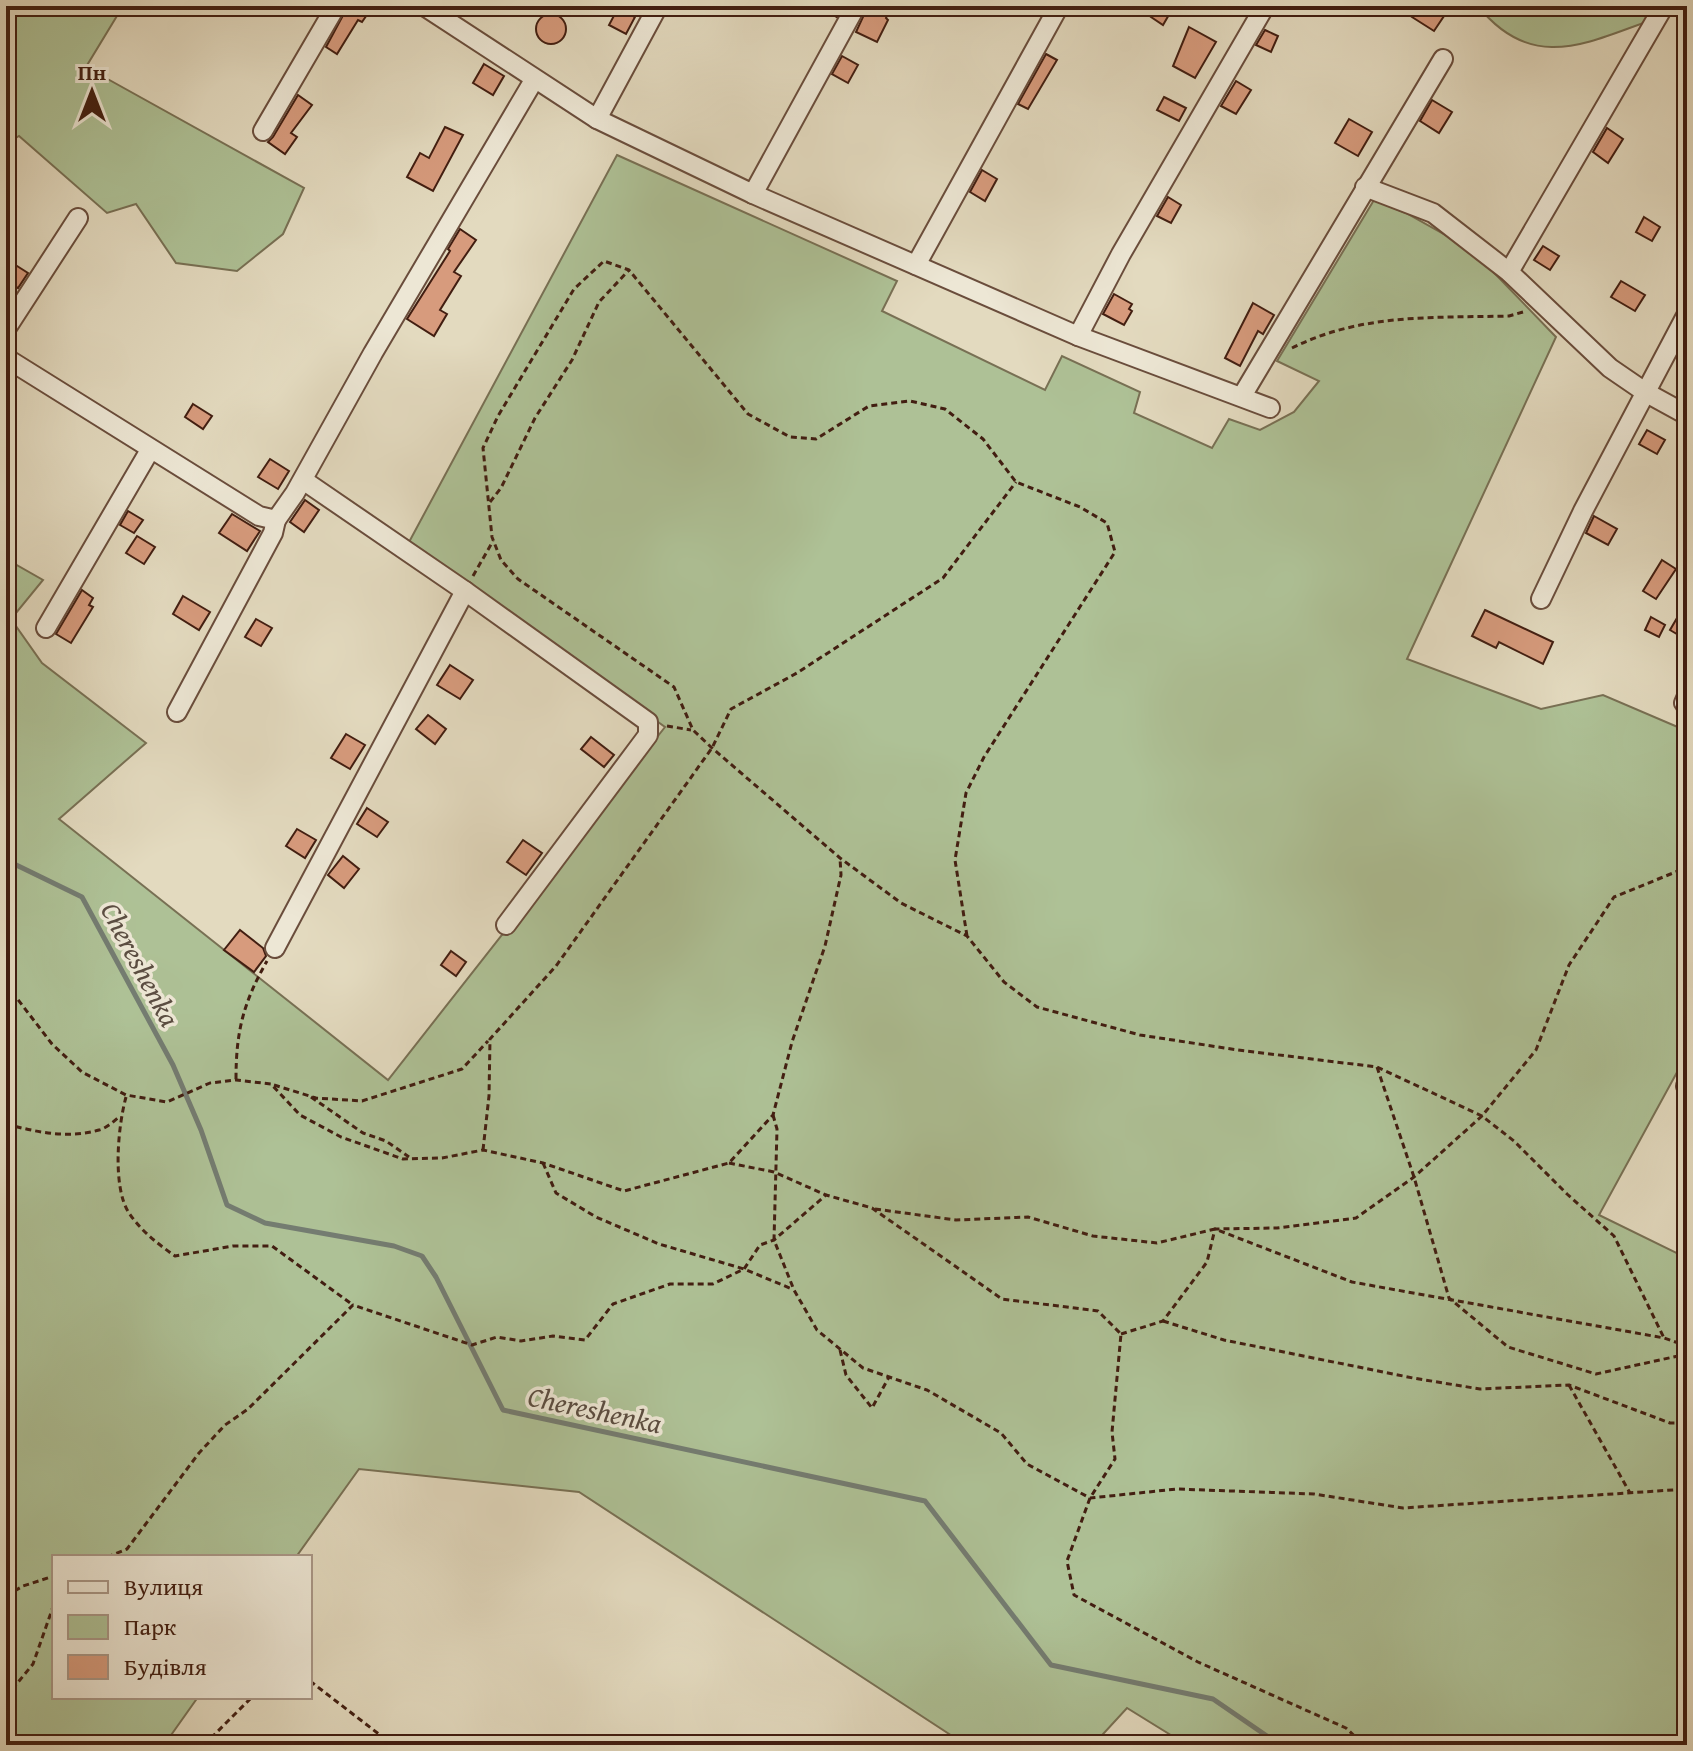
<svg xmlns="http://www.w3.org/2000/svg" width="1693" height="1751" font-family="'Gentium Book Plus',serif">
	<style>
		.green { fill: #aec196; stroke: #787054; stroke-width: 2 }
		.lines { fill: none; stroke-linecap: round; stroke-linejoin: round }
		.stream { stroke: #747c71; stroke-width: 5 }
		.building { fill: #d79b7d; stroke: #421e11; stroke-width: 2 }
		.minor-casing { stroke: #6a4d3c; stroke-width: 22 }
		.path { stroke: #421e11; stroke-width: 3; stroke-dasharray: 6 4; stroke-linecap: butt }
		.minor { stroke: #ede7d5; stroke-width: 18 }
		.labels { text-anchor: middle; dominant-baseline: central; stroke-width: 7; stroke-linejoin: round; paint-order: stroke }
		.water-label { font-size: 28px; font-style: italic; fill: #5b4d41; stroke: #ede7d5 }
	</style>
	<rect width="100%" height="100%" fill="#e3dabf"/>
	<filter id="stains"><feTurbulence type="fractalNoise" baseFrequency=".0025" numOctaves="4"/><feColorMatrix values="0 0 0 0 .2 0 0 0 0 .09 0 0 0 0 .02 0 0 0 .5 -.17"/></filter>
	<radialGradient id="worn" r=".72"><stop offset=".6" stop-color="#630" stop-opacity="0"/><stop offset="1" stop-color="#630" stop-opacity=".3"/></radialGradient>
	<g class="green">
		<polygon points="6,6 123,6 86,67 304,188 283,234 237,271 176,263 136,204 107,213 19,136 6,144"/>
		<path d="M1478,6H1687V10C1610,26 1543,87 1478,6Z"/>
		<polygon points="617,155 897,281 882,311 1045,390 1062,356 1140,392 1134,413 1212,448 1229,419 1260,430 1294,412 1319,381 1277,361 1374,200 1406,213 1472,250 1556,337 1407,659 1541,709 1603,695 1687,731 1687,1054 1599,1215 1687,1258 1687,1745 1187,1745 1127,1708 1093,1745 966,1745 579,1492 359,1469 296,1557 54,1557 54,1697 198,1697 164,1745 6,1745 6,559 43,580 11,619 42,663 146,743 59,819 388,1080 665,727 408,544"/>
	</g>
	<g class="lines">
		<polyline class="stream" points="6,860 82,897 173,1065 201,1130 227,1205 265,1223 394,1246 422,1256 436,1277 503,1410 925,1501 1051,1665 1213,1699 1280,1745"/>
	</g>
	<g class="building">
		<polygon points="348,6 373,6 362,22 358,20 337,54 326,47"/>
		<polygon points="817,6 842,6 837,17"/>
		<polygon points="868,6 891,6 886,18 888,20 877,42 856,32"/>
		<polygon points="1158,6 1174,6 1163,25 1151,17"/>
		<polygon points="1419,6 1428,6 1444,16 1434,31 1412,17"/>
		<polygon points="618,8 635,17 626,34 609,25"/>
		<circle cx="551" cy="29" r="15"/>
		<polygon points="1189,27 1216,42 1195,78 1173,66"/>
		<polygon points="1265,30 1278,36 1271,52 1256,45"/>
		<polygon points="1046,54 1057,60 1028,109 1018,104"/>
		<polygon points="842,56 858,65 848,83 832,74"/>
		<polygon points="484,64 504,76 493,95 473,83"/>
		<polygon points="1236,81 1251,90 1236,114 1221,106"/>
		<polygon points="298,95 312,105 291,133 297,137 285,154 268,142 273,137"/>
		<polygon points="1164,97 1186,108 1179,121 1157,110"/>
		<polygon points="1432,100 1452,112 1439,133 1420,121"/>
		<polygon points="1349,119 1372,132 1358,156 1335,143"/>
		<polygon points="445,127 463,135 433,191 407,177 420,153 429,158"/>
		<polygon points="1607,128 1623,139 1608,163 1593,152"/>
		<polygon points="982,170 997,179 985,201 970,192"/>
		<polygon points="1168,197 1181,205 1171,223 1157,216"/>
		<polygon points="1644,217 1660,227 1652,241 1636,232"/>
		<polygon points="460,229 476,240 454,272 461,276 440,310 447,314 434,336 407,319 450,251 448,249"/>
		<polygon points="1543,246 1559,256 1550,270 1534,260"/>
		<polygon points="6,259 28,273 18,288 6,280"/>
		<polygon points="1621,281 1645,295 1635,311 1611,297"/>
		<polygon points="1114,294 1132,304 1129,309 1132,311 1124,325 1103,314"/>
		<polygon points="1253,303 1274,315 1263,334 1258,331 1240,366 1225,358"/>
		<polygon points="193,404 212,416 203,429 185,417"/>
		<polygon points="1647,430 1665,440 1657,454 1639,444"/>
		<polygon points="270,459 289,471 278,489 258,477"/>
		<polygon points="305,500 319,510 304,532 290,522"/>
		<polygon points="128,511 143,520 134,533 120,525"/>
		<polygon points="232,514 260,531 247,551 219,533"/>
		<polygon points="1594,516 1617,529 1608,545 1586,533"/>
		<polygon points="137,536 155,547 144,564 126,553"/>
		<polygon points="1662,560 1676,569 1656,599 1643,591"/>
		<polygon points="82,590 93,598 89,605 93,607 71,643 56,634"/>
		<polygon points="183,596 210,612 199,630 173,614"/>
		<polygon points="1687,601 1687,640 1670,630"/>
		<polygon points="1485,610 1553,642 1543,664 1499,642 1496,648 1472,636"/>
		<polygon points="1651,617 1665,625 1659,637 1645,630"/>
		<polygon points="256,619 272,628 261,646 245,637"/>
		<polygon points="450,665 473,680 460,699 437,685"/>
		<polygon points="428,715 446,729 435,744 416,729"/>
		<polygon points="346,734 365,745 350,769 331,758"/>
		<polygon points="591,737 614,755 604,767 581,749"/>
		<polygon points="367,808 388,822 377,837 357,824"/>
		<polygon points="297,829 316,840 305,858 286,846"/>
		<polygon points="523,840 542,853 526,875 507,862"/>
		<polygon points="343,856 359,869 344,888 328,875"/>
		<polygon points="240,930 263,948 266,956 254,972 224,950"/>
		<polygon points="451,951 466,962 456,976 441,965"/>
	</g>
	<g class="lines">
		<g class="minor-casing">
			<g id="minor">
				<polyline points="424,6 597,119 753,194 1078,336 1270,408"/>
				<polyline points="597,119 658,6"/>
				<polyline points="263,131 336,6"/>
				<polyline points="1365,187 1433,213 1509,272 1610,368 1645,392 1687,415"/>
				<polyline points="753,194 856,6"/>
				<polyline points="916,265 1059,6"/>
				<polyline points="1509,272 1661,11"/>
				<polyline points="6,329 78,218"/>
				<polyline points="1078,336 1121,254 1265,6"/>
				<polyline points="6,358 259,516 276,520 295,493 373,353 534,80"/>
				<polyline points="1242,396 1443,59"/>
				<polyline points="303,480 465,591 648,722 648,735 506,925"/>
				<polyline points="1541,599 1583,511 1687,314"/>
				<polyline points="46,628 150,450"/>
				<polyline points="1684,703 1687,696"/>
				<polyline points="177,712 273,533 276,520"/>
				<polyline points="275,948 465,591"/>
				<polyline points="1686,1086 1687,1084"/>
			</g>
		</g>
		<g class="path">
			<polyline points="1568,6 1576,11 1639,11"/>
			<path d="M1292,348C1362,313 1434,318 1509,316L1523,312"/>
			<polyline points="490,502 501,488 535,418 572,360 599,302 629,270"/>
			<polyline points="473,576 493,541"/>
			<polyline points="667,726 691,730"/>
			<polyline points="967,936 955,860 966,793 984,757 1115,552 1107,523 1080,507 1016,482 983,439 945,409 910,401 869,406 816,439 790,437 748,414 629,270 604,261 574,289 498,416 483,448 492,537 501,560 518,579 674,687 693,730 712,748 840,858 901,903 967,936 1004,982 1037,1007 1140,1035 1238,1050 1377,1067 1482,1116 1514,1141 1567,1194 1614,1236 1664,1338"/>
			<polyline points="6,984 52,1044 82,1072 126,1095 167,1102 210,1083 236,1080 271,1084 300,1115 341,1137 403,1159 442,1158 483,1150 543,1163 624,1191 729,1163 773,1115 792,1042 825,946 841,875 840,858"/>
			<polyline points="1377,1067 1414,1177 1449,1298 1508,1347 1596,1374 1687,1354"/>
			<path d="M236,1079C236,1032 243,1003 267,961"/>
			<polyline points="274,1085 316,1098 362,1101 462,1069 488,1041"/>
			<path d="M126,1097C118,1126 112,1187 129,1213C141,1231 158,1244 175,1256L233,1246H272L353,1305"/>
			<polyline points="311,1097 363,1133 386,1141 409,1157"/>
			<polyline points="773,1115 777,1129 774,1240 794,1290 817,1330 863,1368 927,1390 1001,1433 1027,1464 1090,1498 1177,1489 1314,1494 1403,1508 1687,1489"/>
			<path d="M6,1124C36,1132 68,1139 99,1130C107,1128 114,1121 120,1116"/>
			<polyline points="483,1150 489,1096 490,1039 556,966 712,748 731,709 797,673 943,578 1016,482"/>
			<polyline points="543,1163 556,1193 596,1217 659,1244 744,1269 792,1289"/>
			<polyline points="729,1163 774,1172 826,1195"/>
			<polyline points="875,1209 956,1220 1028,1217 1093,1236 1157,1243 1215,1229 1352,1282 1664,1338 1687,1346"/>
			<polyline points="1163,1321 1224,1340 1413,1378 1480,1389 1569,1385 1670,1423 1687,1423"/>
			<polyline points="1121,1334 1163,1321 1207,1262 1215,1229 1277,1228 1356,1218 1414,1177 1482,1116 1536,1050 1569,965 1614,897 1678,871 1687,864"/>
			<polyline points="840,1350 846,1375 872,1408 889,1377"/>
			<polyline points="1569,1385 1630,1493"/>
			<polyline points="107,1557 127,1549 199,1453 225,1425 248,1409 353,1305 472,1345 497,1337 521,1341 553,1336 585,1340 613,1304 670,1284 713,1284 744,1269 760,1245 774,1240 826,1195 872,1208 1002,1299 1098,1311 1121,1334 1112,1432 1115,1459 1090,1498 1067,1561 1074,1595 1198,1662 1346,1728 1364,1745"/>
			<polyline points="6,1596 23,1586 54,1576"/>
			<polyline points="310,1681 393,1745"/>
			<polyline points="6,1697 33,1664 54,1604"/>
			<polyline points="204,1745 252,1697"/>
		</g>
		<use href="#minor" class="minor"/>
	</g>
	<g class="labels">
		<g class="water-label">
			<text transform="translate(141 964) rotate(62)">Chereshenka</text>
			<text transform="translate(595 1409) rotate(12)">Chereshenka</text>
		</g>
	</g>
	<rect width="1693" height="1751" fill="none" stroke="#e3dabf" stroke-width="32"/>
	<rect x="8" y="8" width="1677" height="1735" fill="none" stroke="#421e11" stroke-width="4"/>
	<rect x="16" y="16" width="1661" height="1719" fill="none" stroke="#421e11" stroke-width="2"/>
	<rect x="52" y="1555" width="260" height="144" fill="#ede7d5" stroke="#a99787" stroke-width="2"/>
	<rect x="68" y="1581" width="40" height="12" fill="#ede7d5" stroke="#a99787" stroke-width="2"/>
	<text x="124" y="1595" font-size="24" fill="#421e11">Вулиця</text>
	<rect x="68" y="1615" width="40" height="24" fill="#aec196" stroke="#a99787" stroke-width="2"/>
	<text x="124" y="1635" font-size="24" fill="#421e11">Парк</text>
	<rect x="68" y="1655" width="40" height="24" fill="#d79b7d" stroke="#a99787" stroke-width="2"/>
	<text x="124" y="1675" font-size="24" fill="#421e11">Будівля</text>
	<g transform="translate(92 92)" stroke="#ede7d5" stroke-width="6" paint-order="stroke">
	<path d="M0-6L14 30L0 20L-14 30Z" fill="#421e11"/>
	<text y="-12" font-size="22" font-weight="bold" text-anchor="middle" fill="#421e11">Пн</text>
	</g>
	<rect width="100%" height="100%" filter="url(#stains)"/>
	<rect width="100%" height="100%" fill="url(#worn)"/>
</svg>
